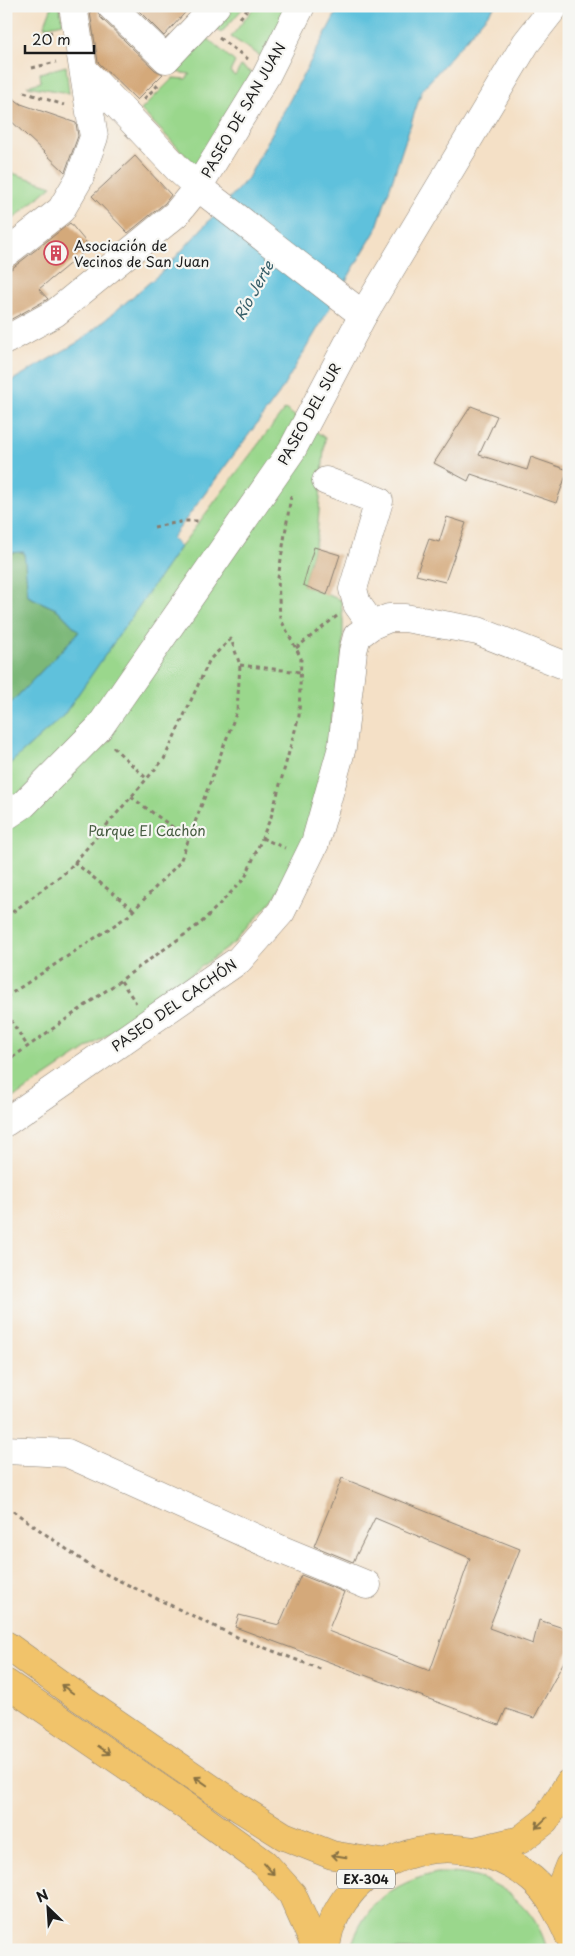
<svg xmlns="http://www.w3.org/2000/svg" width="575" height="1956" font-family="'Playpen Sans',sans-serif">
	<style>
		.green { fill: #9ad78c; stroke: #5b7a54 }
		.forest { fill: #7bb878; stroke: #4c6a4a }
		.water { fill: #5ec1dc; stroke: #3d6e7c }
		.building { fill: #d4a97a }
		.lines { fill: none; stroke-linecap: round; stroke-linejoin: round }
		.minor-casing { stroke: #887e71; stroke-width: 29 }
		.major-casing { stroke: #887e71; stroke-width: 29 }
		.path { stroke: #887e71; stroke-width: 3; stroke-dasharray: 4 4; stroke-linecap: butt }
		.minor { stroke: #fff; stroke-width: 28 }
		.major { stroke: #f1c36a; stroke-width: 28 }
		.oneway { stroke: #867043 }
		.labels { text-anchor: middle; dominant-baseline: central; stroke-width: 4.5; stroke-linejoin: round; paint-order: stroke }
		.shield { fill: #f6f6f2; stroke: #5d5d5c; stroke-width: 1 }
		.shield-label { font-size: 12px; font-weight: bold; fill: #1c1c1c }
		.street-label { font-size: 14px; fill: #1c1c1c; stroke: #f6f6f2 }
		.poi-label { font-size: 14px; fill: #1c1c1c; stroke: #f6f6f2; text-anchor: start }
		.park-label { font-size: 14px; fill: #485d43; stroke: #f6f6f2 }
		.water-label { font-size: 15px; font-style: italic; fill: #365e69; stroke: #f6f6f2 }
	</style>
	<rect width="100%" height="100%" fill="#f6f6f2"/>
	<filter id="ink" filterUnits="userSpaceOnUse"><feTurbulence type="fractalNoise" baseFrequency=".02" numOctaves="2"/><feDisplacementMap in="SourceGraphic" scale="10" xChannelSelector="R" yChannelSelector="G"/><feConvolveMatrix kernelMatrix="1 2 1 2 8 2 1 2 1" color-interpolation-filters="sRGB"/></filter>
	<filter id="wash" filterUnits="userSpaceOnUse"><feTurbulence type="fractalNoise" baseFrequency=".0096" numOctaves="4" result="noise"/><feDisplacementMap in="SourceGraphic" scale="20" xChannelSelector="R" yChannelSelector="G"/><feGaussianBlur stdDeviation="1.12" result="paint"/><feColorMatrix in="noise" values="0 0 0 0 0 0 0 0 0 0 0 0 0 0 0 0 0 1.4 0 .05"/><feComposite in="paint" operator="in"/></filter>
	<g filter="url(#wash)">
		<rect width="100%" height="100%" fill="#f4e0c6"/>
		<g class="green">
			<polygon points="52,6 59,6 63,23 44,27"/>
			<polygon points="230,6 245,6 221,33 213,27"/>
			<polygon points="255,6 291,6 262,57 231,37"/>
			<polygon points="206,37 235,62 230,72 235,76 241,66 253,74 200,170 141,110 173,78 186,79 190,74 176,72"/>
			<polygon points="66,66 69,93 27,86 41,82 40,73"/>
			<polygon points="6,171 52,186 6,225"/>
			<polygon points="285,409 325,438 317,536 303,585 341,600 343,621 343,650 322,778 303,847 276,896 235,942 142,1010 134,1017 6,1103 6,767 63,716 156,579"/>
			<path d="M437,1873C449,1873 461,1873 472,1876C507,1884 539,1914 547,1950H350C364,1905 391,1883 437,1873Z"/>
		</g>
		<polygon class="forest" points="25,552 28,596 58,610 79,632 6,708 6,553"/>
		<polygon class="water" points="340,6 495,6 422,90 376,230 279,394 172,538 180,547 63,716 6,767 6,708 79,632 58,610 28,596 24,552 6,553 6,384 80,341 163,271 248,178"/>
		<g id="blocks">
			<g class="building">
				<polygon points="89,6 96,6 100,17 155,70 163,74 137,100 98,62"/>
				<polygon points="134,6 191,6 164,36"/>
				<polygon points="6,93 21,104 76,123 78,136 65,172 6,116"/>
				<polygon points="135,156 171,195 165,203 128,233 92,196"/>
				<polygon points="70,223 90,247 39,289 48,299 6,322 6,273"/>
				<polygon points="471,406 497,416 479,455 527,470 531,457 568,470 556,503 471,474 468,481 434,463"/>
				<polygon points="447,517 466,523 445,582 416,575 429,539 439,542"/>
				<polygon points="314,547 340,555 327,595 303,585"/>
				<polygon points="342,1478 520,1549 489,1628 533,1644 539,1620 569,1630 569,1652 534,1718 506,1709 499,1725 235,1627 239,1615 279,1625 301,1575 344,1592 328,1631 430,1671 470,1558 375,1518 353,1562 314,1546"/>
			</g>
		</g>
	</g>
	<g filter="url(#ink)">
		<use href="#blocks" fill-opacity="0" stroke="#887e71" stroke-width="1"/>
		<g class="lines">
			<g class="minor-casing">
				<g id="minor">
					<polyline points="111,6 166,59 216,6"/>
					<polyline points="84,70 178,169 198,187 363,315"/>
					<polyline points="6,253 61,210 79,179 94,137 73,6"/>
					<polyline points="6,340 55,313 176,214 198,187 266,76 301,6"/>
					<polyline points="326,481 379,501 353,589 357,604 372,625"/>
					<polyline points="6,816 24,804 99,728 292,450 363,315 526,43 555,6"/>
					<polyline points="6,1122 239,960 281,912 315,843 342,747 353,651 357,636 372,625 389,618 405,618 478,631 569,667"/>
					<polyline points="6,1450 67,1453 282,1550 367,1585"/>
				</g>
			</g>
			<g class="major-casing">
				<g id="major">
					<polyline points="6,1645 67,1689 241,1809 284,1836 332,1855 387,1864"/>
					<polyline points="6,1683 187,1807 264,1863 292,1894 317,1950"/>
					<polyline points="478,1850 520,1840 545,1821 569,1783"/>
					<polyline points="554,1904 569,1866"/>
					<path d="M325,1950C327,1943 328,1934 330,1928C361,1845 466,1824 532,1879C550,1894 560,1916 569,1936"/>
				</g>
			</g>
			<g class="path">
				<polyline points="240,18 250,6"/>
				<polyline points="41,35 52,32"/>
				<polyline points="219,38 248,59"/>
				<polyline points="32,68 56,62"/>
				<polyline points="24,92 64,105"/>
				<polyline points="144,99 161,82"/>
				<polyline points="154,527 185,521 199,521"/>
				<polyline points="296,648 337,616"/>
				<polyline points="240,665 300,672"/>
				<polyline points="113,747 147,779"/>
				<polyline points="131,797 189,839"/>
				<polyline points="262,838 285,848"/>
				<polyline points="74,862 134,910"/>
				<polyline points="6,917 67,871 164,759 210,659 231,639 240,665 237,711 180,862 128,916 6,997"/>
				<polyline points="121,981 136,1003"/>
				<polyline points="6,1013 28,1047"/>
				<polyline points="6,1062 201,923 245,878 271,817 299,716 301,658 280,618 278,578 291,496"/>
				<polyline points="6,1506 93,1568 239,1638 323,1670"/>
				<polyline points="564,1758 569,1747"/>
			</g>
			<use href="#minor" class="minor"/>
			<use href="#major" class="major"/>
		</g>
		<defs><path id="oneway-shaft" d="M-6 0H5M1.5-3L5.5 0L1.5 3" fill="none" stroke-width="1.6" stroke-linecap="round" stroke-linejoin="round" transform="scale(1.25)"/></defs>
		<g class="oneway">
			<use href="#oneway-shaft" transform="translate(67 1689) rotate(-145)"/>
			<use href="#oneway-shaft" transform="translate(104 1750) rotate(35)"/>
			<use href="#oneway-shaft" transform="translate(201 1781) rotate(-145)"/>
			<use href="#oneway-shaft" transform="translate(541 1823) rotate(137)"/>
			<use href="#oneway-shaft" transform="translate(339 1856) rotate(-171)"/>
			<use href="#oneway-shaft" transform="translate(269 1869) rotate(48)"/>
		</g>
	</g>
	<defs>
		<g id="building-ring" transform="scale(1.25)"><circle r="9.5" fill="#f6f6f2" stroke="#d1495b" stroke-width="1.5"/><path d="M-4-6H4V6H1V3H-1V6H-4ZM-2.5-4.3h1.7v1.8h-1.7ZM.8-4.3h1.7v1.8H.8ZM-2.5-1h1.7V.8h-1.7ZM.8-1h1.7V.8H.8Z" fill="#d1495b"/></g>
	</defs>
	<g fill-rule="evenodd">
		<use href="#building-ring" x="56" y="253"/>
	</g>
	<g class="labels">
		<rect class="shield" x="337" y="1869.5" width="58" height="19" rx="4"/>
		<g class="shield-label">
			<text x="366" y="1879">EX-304</text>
		</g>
		<g class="street-label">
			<text transform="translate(243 110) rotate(-60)">PASEO DE SAN JUAN</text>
			<text transform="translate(309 414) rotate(-61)">PASEO DEL SUR</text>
			<text transform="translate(174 1005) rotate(-35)">PASEO DEL CACHÓN</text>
		</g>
		<g class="poi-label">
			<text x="74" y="245">Asociación de<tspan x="74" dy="16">Vecinos de San Juan</tspan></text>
		</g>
		<g class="park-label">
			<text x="147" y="830">Parque El Cachón</text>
		</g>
		<g class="water-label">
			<text transform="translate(253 290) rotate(-61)">Río Jerte</text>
		</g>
	</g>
	<rect width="575" height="1956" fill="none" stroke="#f6f6f2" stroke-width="25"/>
	<g transform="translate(48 1908) rotate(335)" stroke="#f6f6f2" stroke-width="4" paint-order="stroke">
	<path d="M0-4L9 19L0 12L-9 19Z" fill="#1c1c1c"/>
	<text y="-8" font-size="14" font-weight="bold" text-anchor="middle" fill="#1c1c1c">N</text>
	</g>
	<path d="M25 45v8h69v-8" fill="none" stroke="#1c1c1c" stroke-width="2.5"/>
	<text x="32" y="45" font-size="15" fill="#1c1c1c" stroke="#f6f6f2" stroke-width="4" paint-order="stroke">20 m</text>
</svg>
